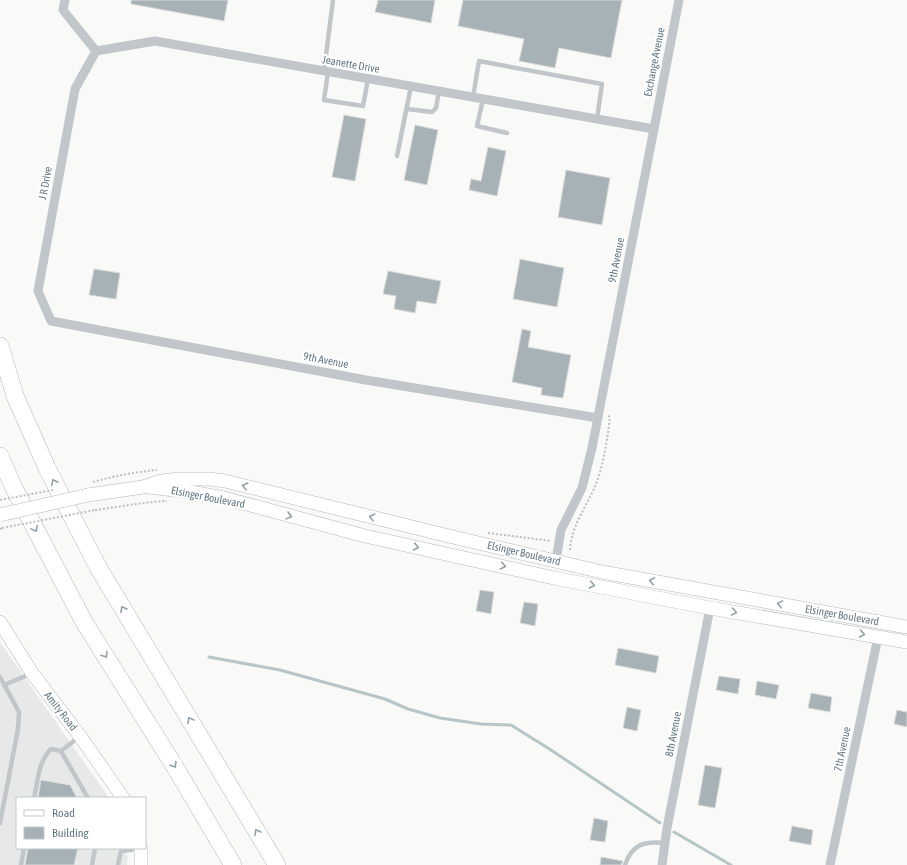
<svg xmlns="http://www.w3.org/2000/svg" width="907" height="865" font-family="'Asap Condensed',sans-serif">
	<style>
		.built { fill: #e7e9e8 }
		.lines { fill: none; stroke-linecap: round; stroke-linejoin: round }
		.stream { stroke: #b6c6c8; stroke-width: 3 }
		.building { fill: #a7b2b7; stroke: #dbdbd9 }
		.secondary-casing { stroke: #b2babe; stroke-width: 14 }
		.highway-casing { stroke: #b3b9bc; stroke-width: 18 }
		.path { stroke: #babfc1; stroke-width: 2; stroke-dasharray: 2 2; stroke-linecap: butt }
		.lane { stroke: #c0c6c9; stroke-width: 4.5 }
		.street { stroke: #c0c6c9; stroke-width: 9 }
		.secondary { stroke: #fff; stroke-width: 13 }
		.highway { stroke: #fff; stroke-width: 17 }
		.secondary-bridge-casing { stroke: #b2babe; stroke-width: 14; stroke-linecap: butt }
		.path-bridge { stroke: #babfc1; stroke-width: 2; stroke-dasharray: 2 2; stroke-linecap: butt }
		.secondary-bridge { stroke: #fff; stroke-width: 13 }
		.oneway { stroke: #92a0a8 }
		.labels { text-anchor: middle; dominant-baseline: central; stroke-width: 4; stroke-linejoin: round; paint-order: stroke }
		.street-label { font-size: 11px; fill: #647883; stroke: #fff }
	</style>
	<rect width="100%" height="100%" fill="#f9f9f7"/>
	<polygon class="built" points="0,642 109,798 17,798 17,848 125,848 128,857 127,865 0,865"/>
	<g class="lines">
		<g class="stream">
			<polyline points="209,657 280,670 385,699 408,709 440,718 481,724 511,725 551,750 660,823"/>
			<polyline points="674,832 731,865"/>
		</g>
	</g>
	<g class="building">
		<polygon points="131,0 228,0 224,21 131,4"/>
		<polygon points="378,0 435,0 431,23 375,12"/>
		<polygon points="463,0 622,0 611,58 559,48 555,68 519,61 524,39 458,26"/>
		<polygon points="344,115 366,119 355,181 332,177"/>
		<polygon points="415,125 438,130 427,185 404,180"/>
		<polygon points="488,147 506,151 497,196 469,190 471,179 481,181"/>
		<polygon points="566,170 610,178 602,225 558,217"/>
		<polygon points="520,259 564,268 557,307 513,299"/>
		<polygon points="94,269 120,273 116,299 89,295"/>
		<polygon points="388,271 441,281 436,304 417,301 415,313 394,309 396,296 383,294"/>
		<polygon points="522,329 531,331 528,347 571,355 563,398 541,395 542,388 512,382"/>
		<polygon points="480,590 494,592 491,614 476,611"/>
		<polygon points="524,602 538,604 535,626 520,623"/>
		<polygon points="618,648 659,656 656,673 615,665"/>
		<polygon points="719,676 740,679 738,694 716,690"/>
		<polygon points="757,681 779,685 776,699 755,695"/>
		<polygon points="811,693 832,697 830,712 808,708"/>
		<polygon points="627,707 641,710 637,731 623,728"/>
		<polygon points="897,710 907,712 907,727 894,724"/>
		<polygon points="705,765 722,768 715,808 698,805"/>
		<polygon points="41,780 70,785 77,798 38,798"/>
		<polygon points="594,818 608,821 605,842 590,840"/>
		<polygon points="792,826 813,830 811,845 789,841"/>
		<polygon points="28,848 78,848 74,865 25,865"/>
		<polygon points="601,857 623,861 621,865 600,865"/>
	</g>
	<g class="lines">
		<g class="secondary-casing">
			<g id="secondary">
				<polyline points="149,487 191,492 224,498 365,536 554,578 710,608 907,642"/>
				<polyline points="88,495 143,487 161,481 180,479 209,479 225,481 457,538 602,572 907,627"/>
				<polyline points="0,622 32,673 80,736 123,798"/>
				<polyline points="141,848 141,865"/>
			</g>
		</g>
		<g class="highway-casing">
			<g id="highway">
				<polyline points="0,346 15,396 47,468 98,567 277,865"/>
				<polyline points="0,456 13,486 84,622 175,767 233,865"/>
			</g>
		</g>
		<g class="path">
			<path d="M93,482C114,476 135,472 157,470"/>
			<path d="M95,510C119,507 143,502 167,501"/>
			<polyline points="0,529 2,528"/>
			<polyline points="488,533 551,541"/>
			<path d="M570,550C571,526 587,506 596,484C604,463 607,440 610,418L608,415"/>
		</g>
		<g class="lane">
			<polyline points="324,71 333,0"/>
			<polyline points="328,72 324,100 363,106 368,79"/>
			<polyline points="473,97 479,61 602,84 597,119"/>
			<polyline points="483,99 477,126 507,133"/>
			<polyline points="407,109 432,112 436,108 439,91"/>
			<polyline points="397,156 411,86"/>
			<polyline points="0,677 19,712 18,729 0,823"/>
			<polyline points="4,685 30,674"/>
			<polyline points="61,751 79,737"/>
			<path d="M34,798C38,781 38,762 51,749L61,751L88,798"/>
			<polyline points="21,865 24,848"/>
			<polyline points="92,865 95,848"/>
			<polyline points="118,865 121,851 139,849"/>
			<path d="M625,865C632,844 644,841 665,843"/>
		</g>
		<g class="street">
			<polyline points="65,0 63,10 96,51 155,41 654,129"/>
			<polyline points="96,51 75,89 38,291 51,321 366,380 598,418"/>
			<polyline points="556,560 561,530 582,488 592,448 679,0"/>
			<polyline points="662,865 667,828 710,608"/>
			<polyline points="830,865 878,637"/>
		</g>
		<use href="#secondary" class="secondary"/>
		<use href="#highway" class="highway"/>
		<g class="secondary-bridge-casing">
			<polyline id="secondary-bridge" points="0,515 88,495"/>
		</g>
		<g class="path-bridge">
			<polyline points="0,500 53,490"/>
			<polyline points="2,528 95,510"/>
		</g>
		<use href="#secondary-bridge" class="secondary-bridge"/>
	</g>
	<defs><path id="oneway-chevron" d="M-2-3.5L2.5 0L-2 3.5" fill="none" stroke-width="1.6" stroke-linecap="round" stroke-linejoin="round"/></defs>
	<g class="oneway">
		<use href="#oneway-chevron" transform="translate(54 482) rotate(-117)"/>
		<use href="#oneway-chevron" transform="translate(245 486) rotate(-166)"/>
		<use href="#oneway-chevron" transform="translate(289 516) rotate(15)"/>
		<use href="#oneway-chevron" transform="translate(372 517) rotate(-166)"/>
		<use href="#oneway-chevron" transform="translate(35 529) rotate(62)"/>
		<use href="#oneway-chevron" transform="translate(416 547) rotate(12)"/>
		<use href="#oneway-chevron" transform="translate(503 566) rotate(13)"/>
		<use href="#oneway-chevron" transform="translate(652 581) rotate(-170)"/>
		<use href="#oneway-chevron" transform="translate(592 585) rotate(11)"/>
		<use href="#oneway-chevron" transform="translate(780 604) rotate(-170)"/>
		<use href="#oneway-chevron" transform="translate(123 609) rotate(-121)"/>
		<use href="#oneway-chevron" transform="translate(734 612) rotate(10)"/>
		<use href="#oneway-chevron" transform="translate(862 634) rotate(10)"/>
		<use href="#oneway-chevron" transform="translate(105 655) rotate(58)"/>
		<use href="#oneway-chevron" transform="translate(190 720) rotate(-121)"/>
		<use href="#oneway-chevron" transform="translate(174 765) rotate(58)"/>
		<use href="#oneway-chevron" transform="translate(257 832) rotate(-121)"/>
	</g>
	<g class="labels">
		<g class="street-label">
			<text transform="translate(654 62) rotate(-79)">Exchange Avenue</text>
			<text transform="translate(351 64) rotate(10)">Jeanette Drive</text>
			<text transform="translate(45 183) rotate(-80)">J R Drive</text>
			<text transform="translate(616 260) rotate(-79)">9th Avenue</text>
			<text transform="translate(326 360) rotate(11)">9th Avenue</text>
			<text transform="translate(208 497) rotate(11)">Elsinger Boulevard</text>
			<text transform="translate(524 553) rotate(13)">Elsinger Boulevard</text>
			<text transform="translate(842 615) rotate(10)">Elsinger Boulevard</text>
			<text transform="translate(61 711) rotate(52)">Amity Road</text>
			<text transform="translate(673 734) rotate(-79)">8th Avenue</text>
			<text transform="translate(842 749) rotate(-78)">7th Avenue</text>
		</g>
	</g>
	<rect x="16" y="797" width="130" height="52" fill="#ffffff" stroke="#c1c9cd"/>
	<rect x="24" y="810" width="20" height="6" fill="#ffffff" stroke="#c1c9cd"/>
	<text x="52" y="817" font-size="12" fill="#647883">Road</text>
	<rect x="24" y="827" width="20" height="12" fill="#a7b2b7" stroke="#c1c9cd"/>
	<text x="52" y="837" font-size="12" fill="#647883">Building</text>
</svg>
